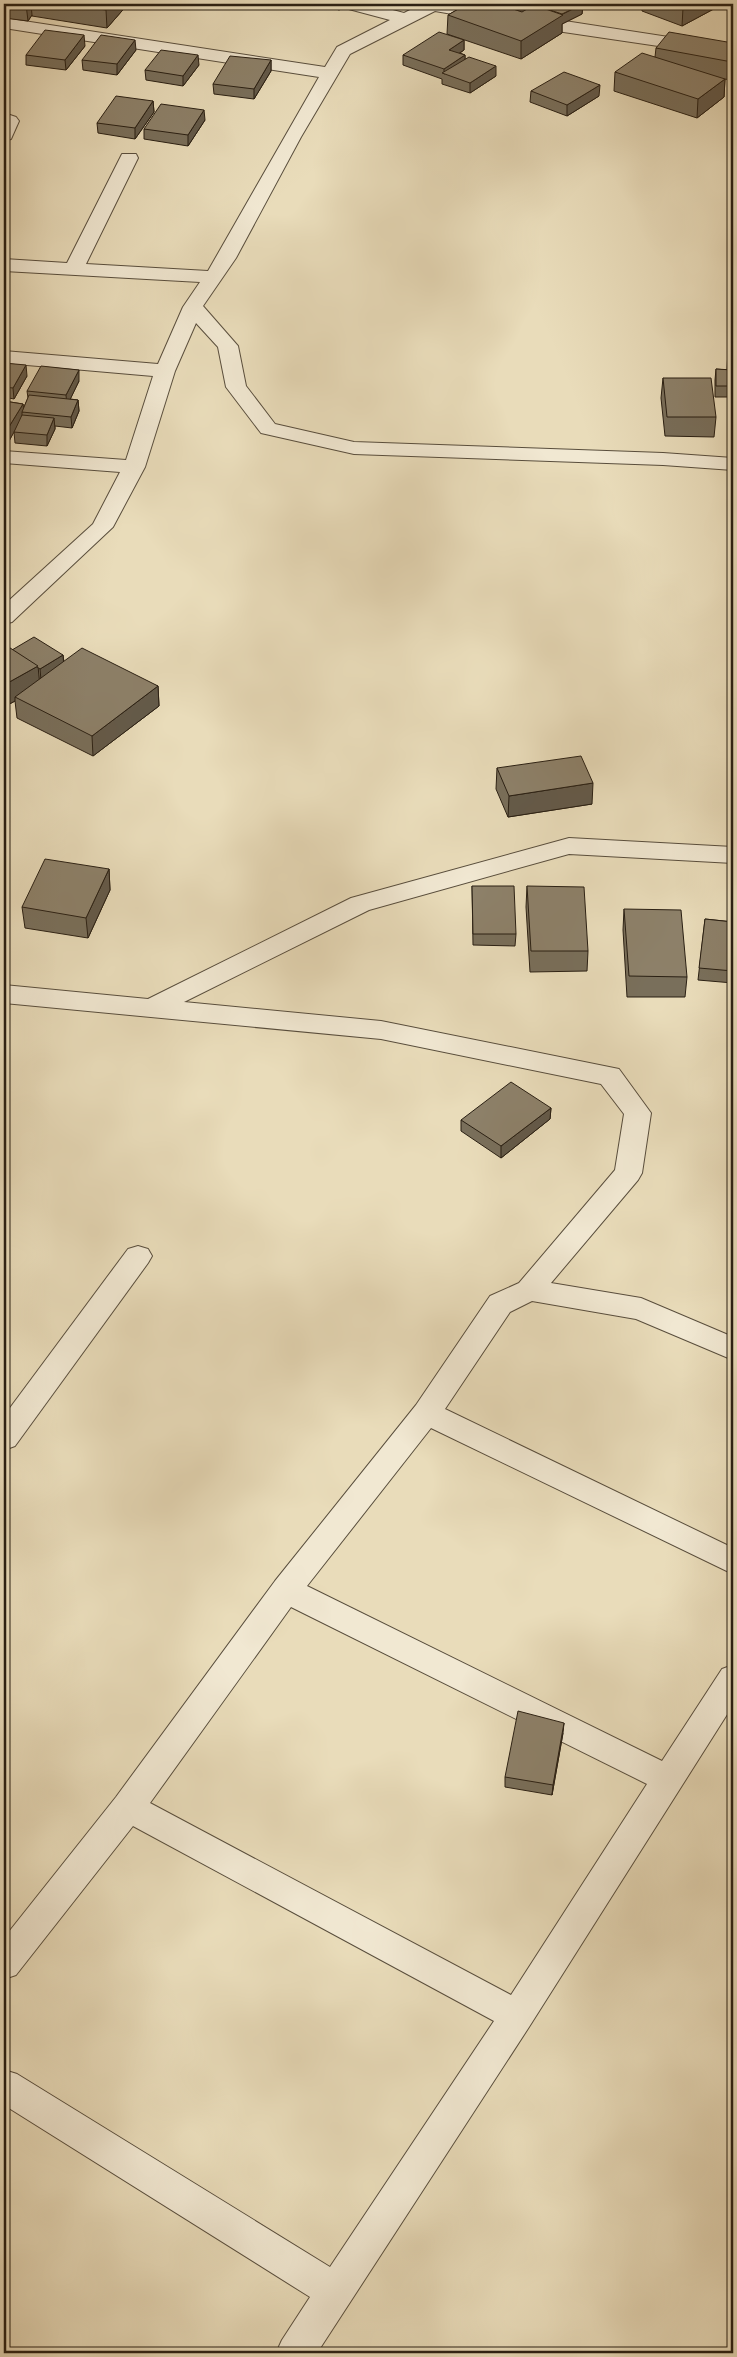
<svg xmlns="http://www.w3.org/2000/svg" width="737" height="2357" font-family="Vollkorn,serif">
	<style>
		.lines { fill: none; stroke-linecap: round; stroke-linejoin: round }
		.minor-casing { stroke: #594e3d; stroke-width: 2 }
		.minor { fill: #f1e8d2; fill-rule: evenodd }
		.wall { fill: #796f5b; stroke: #291f13 }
		.shaded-wall { fill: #635a4a; stroke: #291f13 }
		.building { fill: #8d816a; stroke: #291f13 }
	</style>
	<rect width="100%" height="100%" fill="#e9dcba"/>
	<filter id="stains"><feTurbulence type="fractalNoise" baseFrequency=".004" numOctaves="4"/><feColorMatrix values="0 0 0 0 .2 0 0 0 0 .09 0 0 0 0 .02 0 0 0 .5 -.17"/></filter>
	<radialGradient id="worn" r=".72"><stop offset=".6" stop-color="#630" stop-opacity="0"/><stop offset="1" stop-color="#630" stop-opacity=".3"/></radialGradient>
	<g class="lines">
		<g class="minor-casing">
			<g id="minor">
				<polygon points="343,4 370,4 404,13 422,4 454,4 701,42 733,51 733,61 699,52 516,25 435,11 350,54 301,137 236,258 203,306 238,346 246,386 275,424 354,442 663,453 733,458 733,470 663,465 354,454 261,433 226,387 218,347 196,323 175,371 145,467 113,527 12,622 4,624 4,605 93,524 120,472 4,463 4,451 126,460 153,376 4,363 4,351 158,364 183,307 200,282 4,271 4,259 67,263 120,158 122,154 136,154 138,158 86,264 208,271 319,77 4,28 4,18 325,67 337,47 390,20 345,8"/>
				<polygon points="4,113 16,117 19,121 11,139 4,141"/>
				<path d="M569,838L733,847V863L569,854L369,910L184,1002L381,1021L619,1069L651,1113L642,1173L638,1180L551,1283L641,1298L733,1337V1360L636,1319L532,1301L510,1312L445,1409L733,1548V1574L431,1428L307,1586L662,1761L722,1669L733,1665V1705L529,2027L317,2353H276L282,2340L310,2297L4,2105V2070L17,2074L330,2267L494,2021L133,1826L16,1975L4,1979V1938L116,1797L275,1581L416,1405L490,1296L519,1283L615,1170L624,1114L601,1084L381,1039L4,1003V985L148,999L351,898ZM291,1607L647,1784L511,1995L150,1803Z"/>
				<polygon points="138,1246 148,1249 152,1256 148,1263 15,1446 4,1450 4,1416 128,1249"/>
			</g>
		</g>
		<use href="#minor" class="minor"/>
	</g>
	<g class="wall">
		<polygon points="4,4 128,4 107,28 32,16 32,15 28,21 4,18"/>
		<polygon points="174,4 188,4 187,6"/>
		<polygon points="320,4 348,4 339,10"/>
		<polygon points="467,4 591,4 584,7 583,6 582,14 562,24 562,33 521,59 447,34 448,15"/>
		<polygon points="642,4 723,4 682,26 642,11"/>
		<polygon points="464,40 464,50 460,53 465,55 465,59 496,76 470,93 442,84 442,79 403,65 403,55"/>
		<polygon points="733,43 733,75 730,80 725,79 724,97 697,118 614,91 615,72 655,57 656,48"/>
		<polygon points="85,46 66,70 26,65 26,55"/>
		<polygon points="136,50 117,75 83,70 82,60"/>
		<polygon points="271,60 271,71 254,99 214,94 213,84"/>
		<polygon points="199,65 183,86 146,80 145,70"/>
		<polygon points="531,91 599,96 567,116 530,102"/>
		<polygon points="153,101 154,112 135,139 98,133 97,123"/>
		<polygon points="205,120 188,146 144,139 144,129"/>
		<polygon points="728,349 733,349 733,434 731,397 715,397 715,380 716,369 727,370"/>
		<polygon points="4,363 27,376 14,399 4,397"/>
		<polygon points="663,378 716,417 714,437 665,436 661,398"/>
		<polygon points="79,381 70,399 78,400 79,411 72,428 55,426 55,429 47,446 15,443 14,432 14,431 9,441 4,441 4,401 23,404 23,409 28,398 27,391"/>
		<polygon points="4,644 12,650 63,655 64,662 158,686 159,706 93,756 17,718 15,701 4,707"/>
		<polygon points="497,768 592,804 508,817 496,789"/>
		<polygon points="109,869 110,890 88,938 25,928 22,907"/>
		<polygon points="472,886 516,934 515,946 473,945"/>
		<polygon points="527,886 588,951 587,971 530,972 526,907"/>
		<polygon points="624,909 687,977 685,997 627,997 623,930"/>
		<polygon points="705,919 733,922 733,983 698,980"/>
		<polygon points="551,1108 550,1119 501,1158 461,1131 461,1120"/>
		<polygon points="563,1733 552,1795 505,1787 505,1777"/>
	</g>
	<g class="shaded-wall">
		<polygon points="26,4 31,4 32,15 28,21"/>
		<polygon points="111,4 128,4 107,28 106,10"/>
		<polygon points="339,4 348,4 339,10"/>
		<polygon points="529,4 548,4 538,6 538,9 517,20 518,10"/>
		<polygon points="583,4 582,14 562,24 562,33 521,59 521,41 561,15"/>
		<polygon points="585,4 591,4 584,7"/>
		<polygon points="692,4 723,4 682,26 683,8"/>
		<polygon points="84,35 85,46 66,70 65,60"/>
		<polygon points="135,40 136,50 117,75 117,64"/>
		<polygon points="464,40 464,50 449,60 449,50"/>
		<polygon points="198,55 199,65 183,86 183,76"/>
		<polygon points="465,55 465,65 444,74 444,69"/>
		<polygon points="733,59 733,75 730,80 732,62"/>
		<polygon points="271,60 271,71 254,99 254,89"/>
		<polygon points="496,66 496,76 470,93 470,83"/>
		<polygon points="725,79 724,97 697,118 698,99"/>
		<polygon points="600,85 599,96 567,116 567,105"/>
		<polygon points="153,101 154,112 135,139 135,128"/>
		<polygon points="204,110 205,120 188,146 188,135"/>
		<polygon points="26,365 27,376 14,399 13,388"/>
		<polygon points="79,370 79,381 67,406 66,395"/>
		<polygon points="78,400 79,411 72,428 71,417"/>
		<polygon points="23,404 24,412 22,412 22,418 9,441 7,430"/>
		<polygon points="54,418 55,429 47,446 47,435"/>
		<polygon points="63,655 64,667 41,680 40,669"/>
		<polygon points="38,666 40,687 15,697 15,701 4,707 4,685"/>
		<polygon points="158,686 159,706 93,756 92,736"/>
		<polygon points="593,783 592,804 508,817 509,796"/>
		<polygon points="109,869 110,890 88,938 86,918"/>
		<polygon points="551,1108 550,1119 501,1158 501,1146"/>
		<polygon points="564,1723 563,1733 552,1795 553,1785"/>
	</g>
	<g class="building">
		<polygon points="66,4 111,4 106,10"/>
		<polygon points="467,4 498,4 522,12 534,5 563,15 521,41 448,15"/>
		<polygon points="503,4 529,4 518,10"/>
		<polygon points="541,4 583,4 562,14 538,6"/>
		<polygon points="672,4 692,4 683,8"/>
		<polygon points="45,30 84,35 65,60 26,55"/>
		<polygon points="439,32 464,40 449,50 465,55 444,69 403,55"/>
		<polygon points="669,32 733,43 733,59 732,62 656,48"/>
		<polygon points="101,35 135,40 117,64 82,60"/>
		<polygon points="161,50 198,55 183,76 145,70"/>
		<polygon points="642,53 725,79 698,99 615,72"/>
		<polygon points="230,56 271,60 254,89 213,84"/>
		<polygon points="469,57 496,66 470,83 442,73"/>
		<polygon points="564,72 600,85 567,105 531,91"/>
		<polygon points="116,96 153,101 135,128 97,123"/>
		<polygon points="161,104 204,110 188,135 144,129"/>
		<rect x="728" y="349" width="5" height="17"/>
		<polygon points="4,363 26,365 13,388 4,387"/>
		<polygon points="41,366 79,370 66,395 27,391"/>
		<polygon points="716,369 733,370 733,380 732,386 716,386"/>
		<polygon points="663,378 711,378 716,417 667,417"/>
		<polygon points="29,395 78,400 71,417 22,412"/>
		<polygon points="4,401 23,404 7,430 4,430"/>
		<polygon points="22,415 54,418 47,435 14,432"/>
		<polygon points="34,637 63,655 40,669 12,650"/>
		<polygon points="4,644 38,666 4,685"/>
		<polygon points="82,648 158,686 92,736 15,697"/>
		<polygon points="581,756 593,783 509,796 497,768"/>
		<polygon points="45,859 109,869 86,918 22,907"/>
		<polygon points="472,886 514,886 516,934 473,934"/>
		<polygon points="527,886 584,887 588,951 531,951"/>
		<polygon points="624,909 681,910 687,977 629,976"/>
		<polygon points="705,919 733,922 733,971 699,968"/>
		<polygon points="511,1082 551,1108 501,1146 461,1120"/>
		<polygon points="518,1711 564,1723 553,1785 505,1777"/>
	</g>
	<rect width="737" height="2357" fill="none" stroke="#e9dcba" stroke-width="20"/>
	<rect x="5" y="5" width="727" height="2347" fill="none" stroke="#291f13" stroke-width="2.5"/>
	<rect x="10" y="10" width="717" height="2337" fill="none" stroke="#291f13"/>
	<rect width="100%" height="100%" filter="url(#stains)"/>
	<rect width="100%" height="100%" fill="url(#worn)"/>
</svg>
